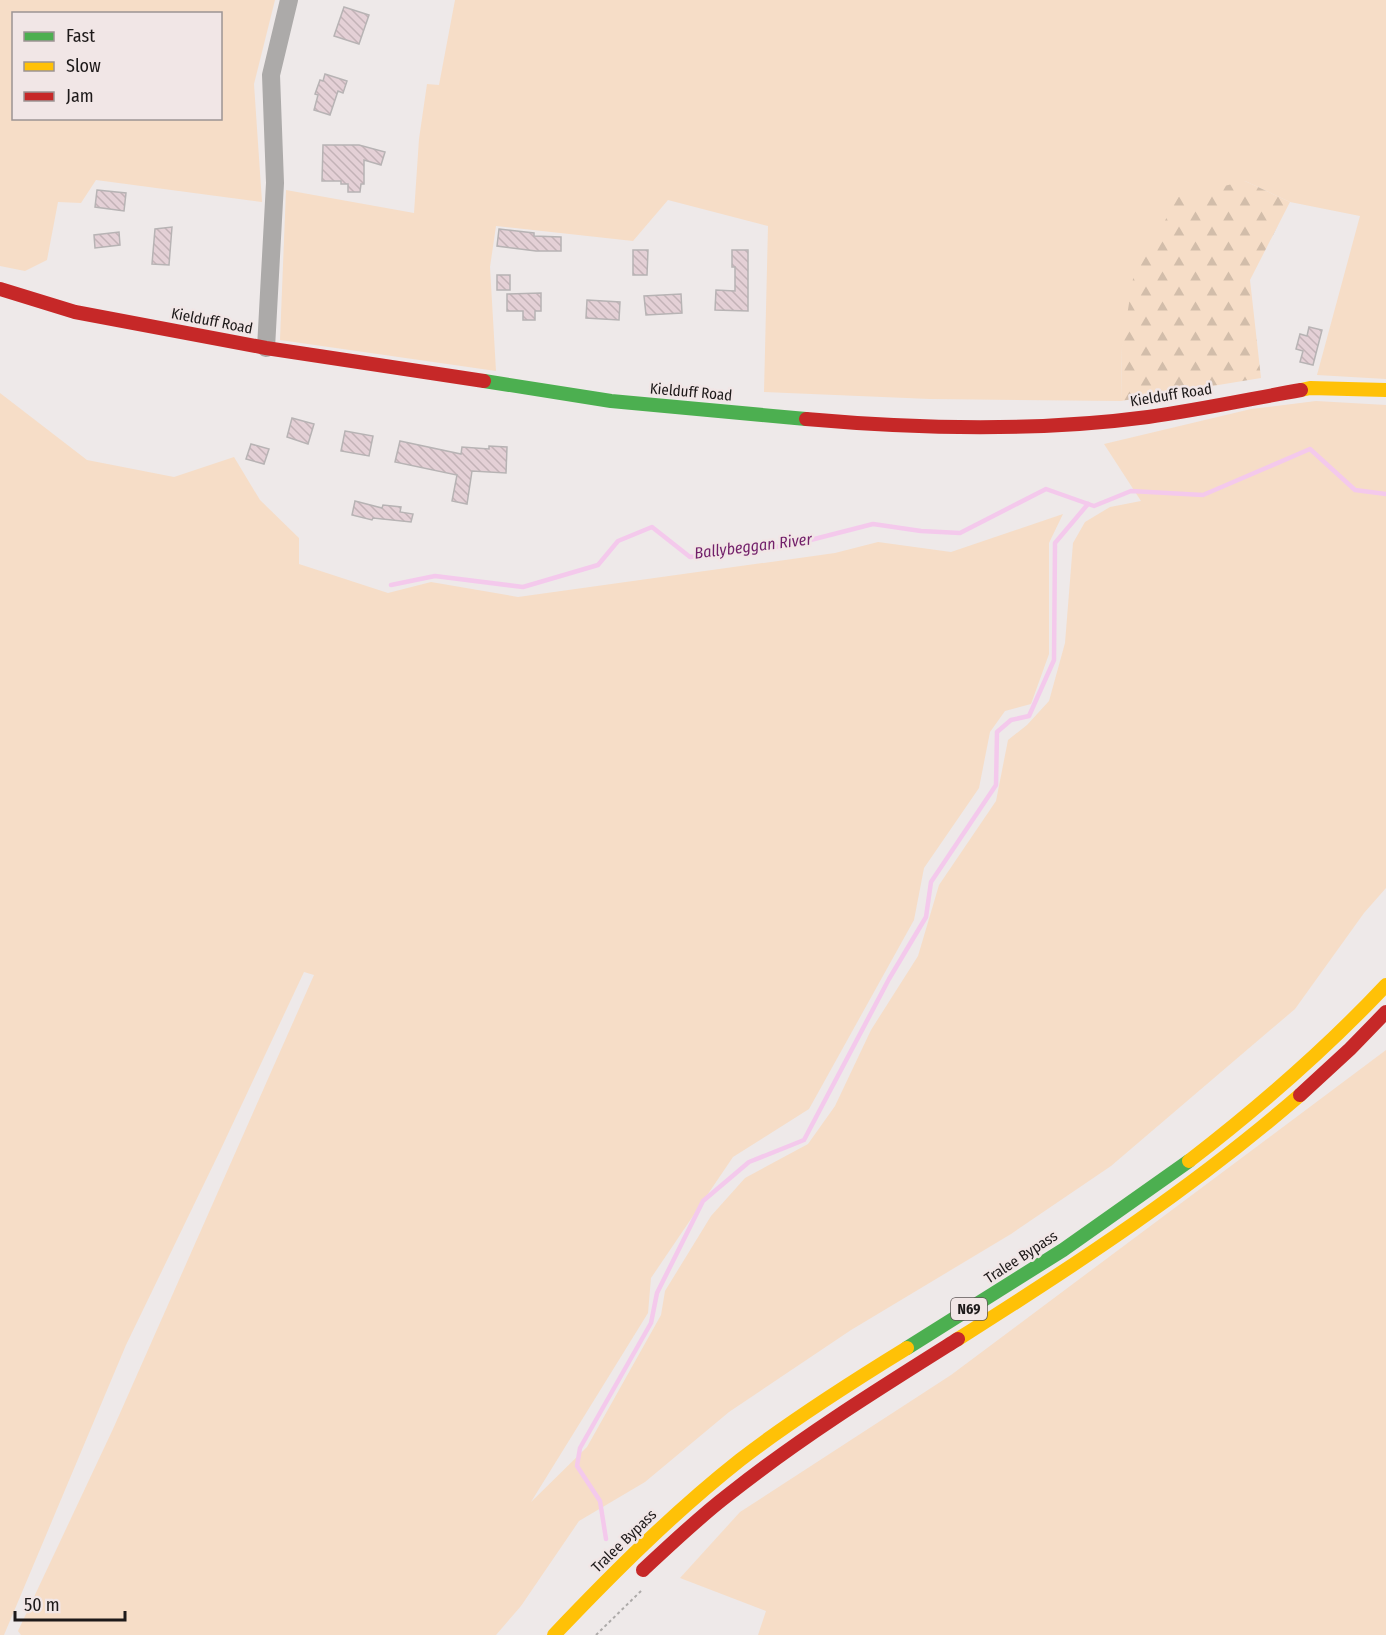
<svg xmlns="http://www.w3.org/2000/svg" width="1386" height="1635" font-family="'Fira Sans Condensed',sans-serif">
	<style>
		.green { fill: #f6ddc7; fill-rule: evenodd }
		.forest { fill: url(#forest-firs) }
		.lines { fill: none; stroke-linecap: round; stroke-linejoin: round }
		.stream { stroke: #f4c9ec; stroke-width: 4.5 }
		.building { fill: url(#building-back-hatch); stroke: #b7b3b4; stroke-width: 1.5 }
		.path { stroke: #adaaa9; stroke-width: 2; stroke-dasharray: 3 3; stroke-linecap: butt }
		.street { stroke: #acaaa9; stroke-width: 18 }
		.fast { stroke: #4caf50; stroke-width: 14 }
		.slow { stroke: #ffc107; stroke-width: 14 }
		.jam { stroke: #c62828; stroke-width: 14 }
		.labels { text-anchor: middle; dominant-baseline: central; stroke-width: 5; stroke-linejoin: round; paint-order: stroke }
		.shield { fill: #f1e6e6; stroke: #5d5656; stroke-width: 1.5 }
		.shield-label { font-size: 14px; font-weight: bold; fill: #1d1919 }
		.street-label { font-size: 15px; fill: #1d1919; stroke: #f1e6e6 }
		.water-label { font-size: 16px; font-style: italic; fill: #721f6a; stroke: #f1e6e6 }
	</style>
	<defs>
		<pattern id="forest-firs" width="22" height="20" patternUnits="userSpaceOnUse" patternTransform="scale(1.5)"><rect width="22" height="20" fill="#f6ddc7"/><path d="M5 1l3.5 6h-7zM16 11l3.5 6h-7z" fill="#d2bdaa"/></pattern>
		<pattern id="building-back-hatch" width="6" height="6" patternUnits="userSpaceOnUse" patternTransform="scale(1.5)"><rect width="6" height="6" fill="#e4d0d6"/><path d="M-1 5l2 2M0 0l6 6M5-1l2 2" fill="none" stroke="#c3b2b7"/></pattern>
	</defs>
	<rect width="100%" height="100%" fill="#eee9e9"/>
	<g class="green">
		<path d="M0,0H275L254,84L262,202L96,180L81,203L58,202L47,260L25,271L0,266ZM14,14H220V118H14Z"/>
		<polygon points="455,0 1386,0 1386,379 1317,375 1360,216 1290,202 1245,181 1122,346 1121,401 930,399 764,392 768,226 668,200 633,241 496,226 490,267 496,371 280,340 286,190 414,213 419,139 427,84 439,85"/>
		<polygon points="0,393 87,460 174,477 234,457 260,500 299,538 299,564 388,593 431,582 518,597 835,553 878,542 951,552 1063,514 1049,543 1049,654 1031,704 1005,711 990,732 979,788 924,868 914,920 809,1109 733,1157 651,1278 648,1313 531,1502 587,1447 661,1315 665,1291 711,1216 745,1178 808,1144 835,1106 871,1030 918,956 939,885 996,801 1008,740 1027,725 1049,701 1065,643 1073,543 1085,522 1110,507 1141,501 1104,444 1251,409 1316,401 1386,405 1386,888 1364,913 1295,1009 1111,1166 1011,1234 851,1330 729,1412 645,1482 579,1521 521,1606 496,1635 21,1635 18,1631 113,1429 314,975 304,972 219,1153 126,1345 4,1635 0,1635"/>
		<polygon points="1386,1050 1386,1635 758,1635 766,1611 680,1578 740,1512 951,1375"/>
	</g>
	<polygon class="forest" points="1245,181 1290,202 1250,280 1261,378 1121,401 1122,346 1133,279 1178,197"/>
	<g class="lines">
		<g class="stream">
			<polyline points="391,585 435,576 523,587 598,565 618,541 652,527 690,557 791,545 873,524 921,531 960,533 1046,489 1094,506 1131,491 1203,495 1310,449 1355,490 1386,494"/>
			<polyline points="606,1539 600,1501 577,1466 580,1448 651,1323 657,1293 703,1201 749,1162 804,1140 889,979 926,917 931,882 996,785 997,732 1011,720 1029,716 1054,660 1055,543 1088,504"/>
		</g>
	</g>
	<g class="building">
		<polygon points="344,7 369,15 359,44 334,36"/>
		<polygon points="325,74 347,81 343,93 338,91 330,115 314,110 318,95 315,94 320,80 323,81"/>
		<polygon points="323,145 359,145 385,152 381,165 364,160 364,184 361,184 360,192 348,192 348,184 341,184 341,181 322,181"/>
		<polygon points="97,190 126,193 124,211 95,207"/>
		<polygon points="172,227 169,265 152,264 155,229"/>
		<polygon points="499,229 534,233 534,236 561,237 561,251 536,251 497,246"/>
		<polygon points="119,232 120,245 95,248 94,235"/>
		<polygon points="633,250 648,250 647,275 633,275"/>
		<polygon points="732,250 748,250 748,311 715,310 716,290 735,291 735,267 732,267"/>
		<rect x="497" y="275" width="13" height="15"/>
		<polygon points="541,293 541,311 535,311 535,320 523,320 523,311 507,311 507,294"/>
		<polygon points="681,294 682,313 646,315 644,296"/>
		<polygon points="587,300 620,302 619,320 586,318"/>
		<polygon points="1309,327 1322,330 1313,365 1300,362 1303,351 1296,349 1300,334 1307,336"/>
		<polygon points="292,418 314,424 308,444 287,437"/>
		<polygon points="345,431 373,436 369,456 341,451"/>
		<polygon points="400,441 461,454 462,447 489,449 489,446 507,447 506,473 472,471 467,504 452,501 457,475 395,462"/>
		<polygon points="251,444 269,449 264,464 246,459"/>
		<polygon points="355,501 382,508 383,505 401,507 400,512 413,514 411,522 373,518 372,520 352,515"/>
	</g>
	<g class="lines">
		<polyline class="path" points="596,1635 642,1590"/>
		<polyline class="street" points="266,348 275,183 271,75 289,0"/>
		<g class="fast">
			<polyline points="484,381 611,401 806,419"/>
			<polyline points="907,1348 1063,1250 1189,1161"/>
		</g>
		<g class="slow">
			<polyline points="1301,390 1310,388 1386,390"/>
			<path d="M1189,1161C1259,1107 1325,1050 1386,985"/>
			<path d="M958,1339C1077,1264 1194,1187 1300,1095"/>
			<path d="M554,1635C613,1573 673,1513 740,1460C793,1419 850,1383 907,1348"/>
		</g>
		<g class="jam">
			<polyline points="0,289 75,312 266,348 484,381"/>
			<path d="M806,419C919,429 1035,432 1148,417C1199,410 1250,399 1301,390"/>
			<polyline points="1300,1095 1350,1049 1386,1012"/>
			<path d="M643,1570C671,1544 698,1518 728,1495C801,1437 880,1388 958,1339"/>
		</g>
	</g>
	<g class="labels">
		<rect class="shield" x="951" y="1298" width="36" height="22" rx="4.5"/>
		<g class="shield-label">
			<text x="969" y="1309">N69</text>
		</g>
		<g class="street-label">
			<text transform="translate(212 321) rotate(11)">Kielduff Road</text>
			<text transform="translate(691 392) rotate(5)">Kielduff Road</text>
			<text transform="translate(1171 395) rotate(-9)">Kielduff Road</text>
			<text transform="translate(1021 1257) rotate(-33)">Tralee Bypass</text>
			<text transform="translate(624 1541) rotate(-44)">Tralee Bypass</text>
		</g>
		<g class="water-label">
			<text transform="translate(753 546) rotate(-7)">Ballybeggan River</text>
		</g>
	</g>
	<rect x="12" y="12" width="210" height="108" fill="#f1e6e6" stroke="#9c9494" stroke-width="1.5"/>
	<rect x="24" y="32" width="30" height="9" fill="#4caf50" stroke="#9c9494" stroke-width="1.5"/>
	<text x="66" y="42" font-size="18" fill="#1d1919">Fast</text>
	<rect x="24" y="62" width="30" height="9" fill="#ffc107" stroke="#9c9494" stroke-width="1.5"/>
	<text x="66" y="72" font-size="18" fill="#1d1919">Slow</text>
	<rect x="24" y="92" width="30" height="9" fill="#c62828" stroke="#9c9494" stroke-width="1.5"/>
	<text x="66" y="102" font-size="18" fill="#1d1919">Jam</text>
	<path d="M15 1611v9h110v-9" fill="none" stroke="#1d1919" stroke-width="3"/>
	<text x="24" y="1611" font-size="18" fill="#1d1919" stroke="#f1e6e6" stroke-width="4.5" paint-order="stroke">50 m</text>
</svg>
